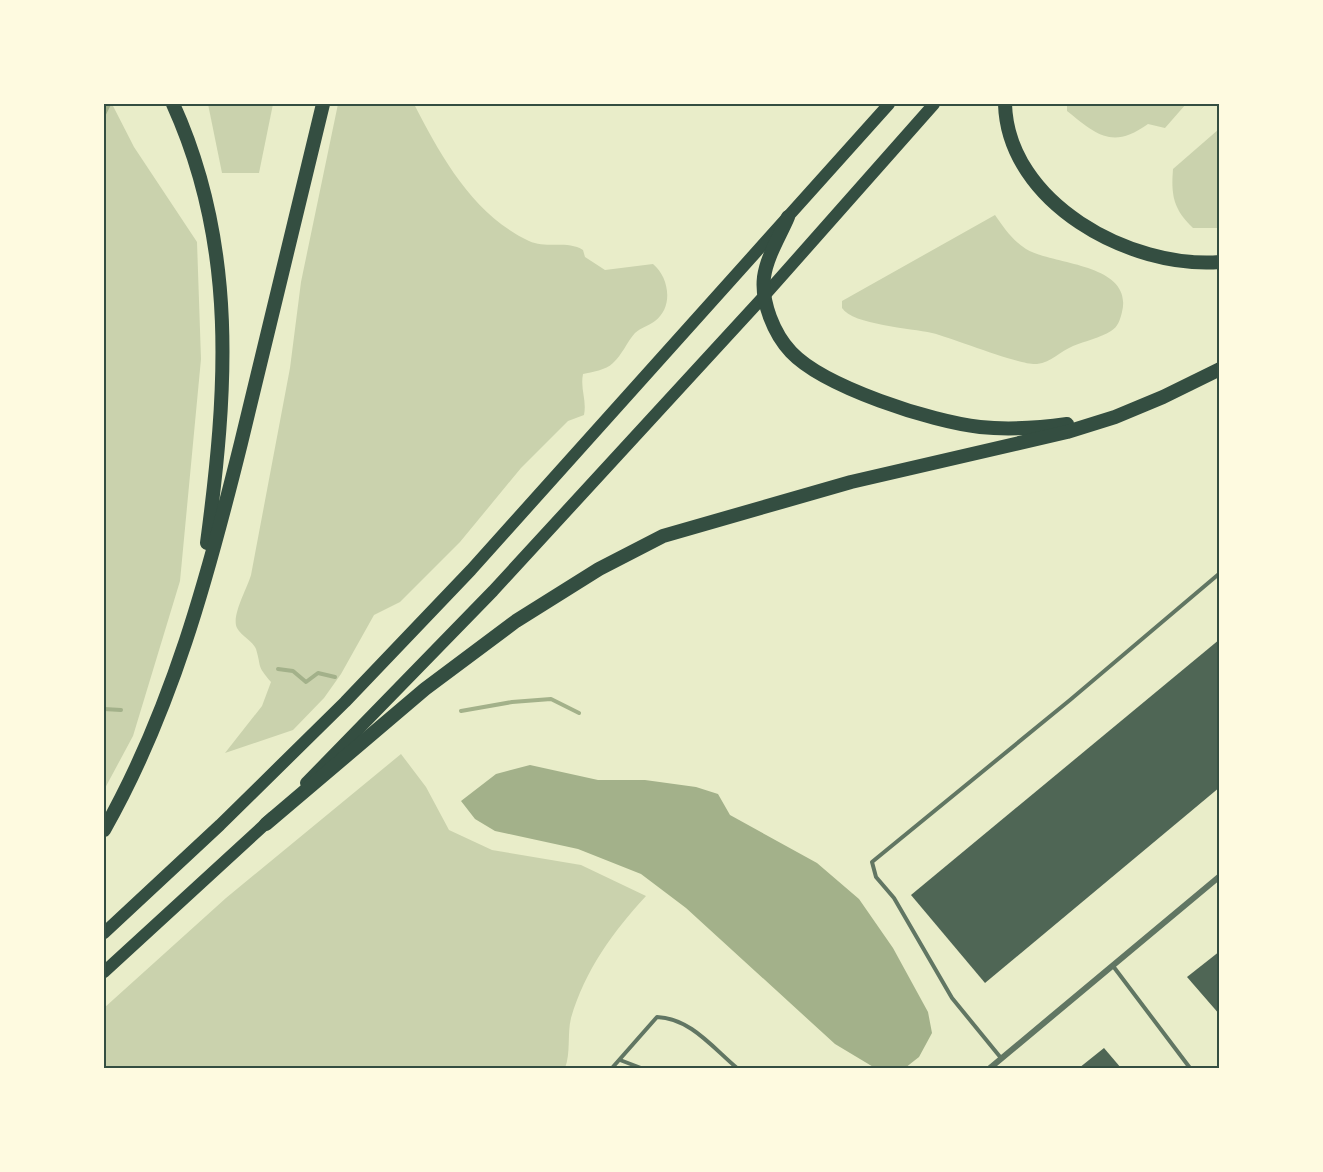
<svg xmlns="http://www.w3.org/2000/svg" width="1323" height="1172" font-family="Barlow,sans-serif">
	<style>
		.green { fill: #cad2ad }
		.water { fill: #a3b18a }
		.lines { fill: none; stroke-linecap: round; stroke-linejoin: round }
		.stream { stroke: #a3b18a; stroke-width: 4 }
		.building { fill: #4f6655 }
		.service { stroke: #617663; stroke-width: 4 }
		.minor { stroke: #617663; stroke-width: 6 }
		.primary { stroke: #344e41; stroke-width: 12 }
		.motorway { stroke: #344e41; stroke-width: 14 }
		.neatline { fill: none; stroke: #344e41; stroke-width: 2 }
	</style>
	<rect width="100%" height="100%" fill="#e9edc9"/>
	<g class="green">
		<polygon points="104,104 112,104 134,147 197,242 201,359 180,581 133,736 104,790"/>
		<polygon points="208,104 273,104 259,173 222,173"/>
		<path d="M338,104H414C441,156 472,214 529,241C546,249 568,240 583,250L585,257L605,270L653,264C669,277 674,307 655,321C648,326 642,327 635,333C627,342 622,355 613,363C606,370 592,372 583,374C580,389 587,400 584,415L568,421L521,468L460,542L400,602L374,615L341,674L324,698L293,730L225,753L262,706L271,682C256,664 262,669 256,649C253,641 241,636 237,628C231,616 247,589 251,575L290,368L301,282Z"/>
		<path d="M1067,104H1186L1165,128L1148,124C1113,149 1098,136 1067,111Z"/>
		<path d="M1219,129V228H1193C1173,209 1171,195 1173,169Z"/>
		<path d="M995,215C1004,228 1013,241 1026,249C1052,265 1134,263 1122,312C1120,320 1118,327 1111,331C1100,338 1085,341 1073,346C1059,352 1052,362 1037,364C1021,366 953,338 932,333C911,328 853,325 842,308V301Z"/>
		<path d="M401,754L426,787L449,830L492,850L581,865L646,896C613,932 585,970 571,1018C567,1034 571,1053 565,1068H104V1008L226,898Z"/>
	</g>
	<polygon class="water" points="530,765 598,780 645,780 696,787 718,794 730,815 817,863 859,899 893,948 928,1012 932,1033 919,1057 905,1068 875,1068 835,1044 686,908 641,874 578,849 495,831 475,819 461,801 496,774"/>
	<g class="lines">
		<g class="stream">
			<polyline points="104,114 109,104"/>
			<polyline points="278,669 293,671 306,682 318,673 335,677"/>
			<polyline points="104,709 121,710"/>
			<polyline points="461,711 512,702 551,699 579,713"/>
		</g>
	</g>
	<g class="building">
		<polygon points="1220,639 1220,787 985,983 911,895"/>
		<polygon points="1220,951 1220,1015 1187,977"/>
		<polygon points="1104,1048 1121,1068 1079,1068"/>
	</g>
	<g class="lines">
		<g class="service">
			<polyline points="1113,966 1190,1068"/>
			<polyline points="1001,1058 952,998 894,898 876,877 872,862 1070,700 1220,573"/>
			<polyline points="620,1060 641,1068"/>
			<path d="M612,1068L657,1017C690,1018 713,1048 737,1068"/>
		</g>
		<polyline class="minor" points="990,1068 1220,876"/>
		<g class="primary">
			<polyline points="306,783 493,591 765,295 934,104"/>
			<polyline points="104,933 220,825 345,702 471,570 889,104"/>
			<polyline points="104,972 273,817"/>
		</g>
		<g class="motorway">
			<path d="M173,104C238,247 227,392 207,543"/>
			<path d="M1005,104C1008,203 1130,269 1220,262"/>
			<path d="M788,217C780,236 767,256 764,277C761,302 774,334 791,352C824,387 932,422 980,427C1009,430 1038,428 1067,424"/>
			<polyline points="266,824 425,689 516,621 599,569 663,536 851,482 1067,432 1115,417 1163,397 1220,369"/>
			<path d="M104,830C172,710 208,576 241,443C269,330 295,217 323,104"/>
		</g>
	</g>
	<rect width="1323" height="1172" fill="none" stroke="#fefae0" stroke-width="210"/>
	<rect x="105" y="105" width="1113" height="962" class="neatline"/>
</svg>
